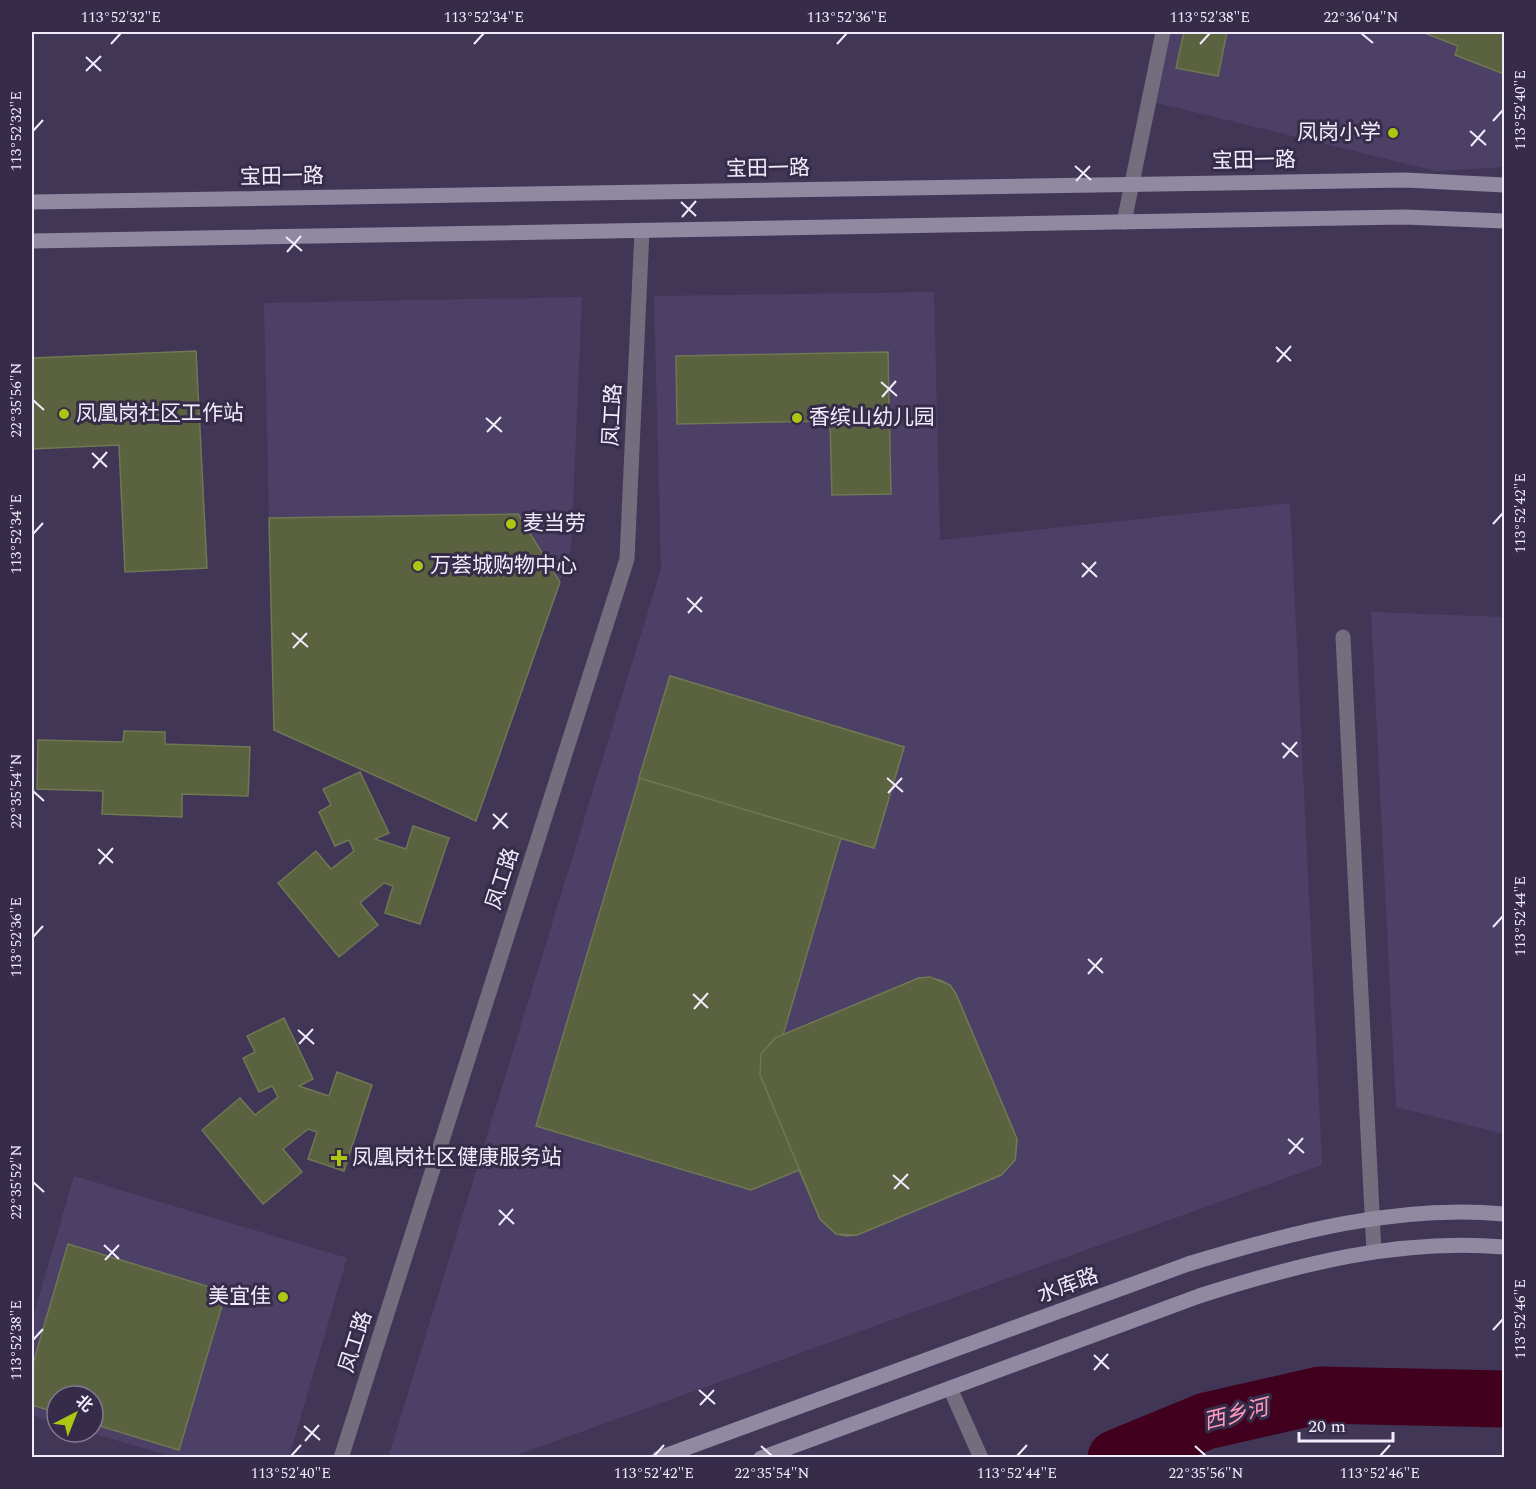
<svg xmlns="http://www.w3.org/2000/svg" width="1536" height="1489" font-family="Spectral,'Noto Sans SC',serif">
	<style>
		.built { fill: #4d4066 }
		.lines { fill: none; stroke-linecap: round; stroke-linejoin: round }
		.river { stroke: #41001e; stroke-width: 57 }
		.building { fill: #5a623f; stroke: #6f7853; stroke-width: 1.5 }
		.service { stroke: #736e7e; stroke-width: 15 }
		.minor { stroke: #736e7e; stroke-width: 15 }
		.secondary { stroke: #9089a2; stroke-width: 15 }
		.ticks { fill: none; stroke: #f1ecfc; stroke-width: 2 }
		.poi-dot { fill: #acc612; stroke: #362c4a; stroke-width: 2 }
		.labels { text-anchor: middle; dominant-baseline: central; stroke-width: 6; stroke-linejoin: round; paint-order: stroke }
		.poi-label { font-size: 21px; fill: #f1ecfc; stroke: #362c4a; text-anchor: start }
		.street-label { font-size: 21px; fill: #f1ecfc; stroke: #362c4a }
		.water-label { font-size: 22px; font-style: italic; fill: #ff9bbc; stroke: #362c4a }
		.neatline { fill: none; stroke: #f1ecfc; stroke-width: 2 }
		.ticks-label { font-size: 15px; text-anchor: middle; fill: #f1ecfc }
	</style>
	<rect width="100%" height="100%" fill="#413656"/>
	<g class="built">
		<polygon points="1162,32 1504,32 1504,167 1436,171 1141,99"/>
		<polygon points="934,292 940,540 1290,503 1322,1165 511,1457 388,1458 661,569 654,296"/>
		<polygon points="582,297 571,549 476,821 274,730 264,303"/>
		<polygon points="1371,612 1504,617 1504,1134 1396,1107"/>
		<polygon points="74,1176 347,1258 289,1457 174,1457 88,1432 93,1432 93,1396 57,1396 57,1423 32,1415 32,1321"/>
	</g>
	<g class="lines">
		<polyline class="river" points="1116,1458 1206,1421 1320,1395 1504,1399"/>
	</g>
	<g class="building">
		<polygon points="1184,32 1227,32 1218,76 1176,68"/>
		<polygon points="1422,32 1504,32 1504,74 1455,55 1458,46"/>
		<polygon points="196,351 207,568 125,572 119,445 32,449 32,358"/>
		<polygon points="888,352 891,494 832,495 830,421 677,424 676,356"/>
		<polygon points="518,514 560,582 476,821 274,730 269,518"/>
		<polygon points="670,676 904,747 874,848 841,838 783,1035 919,978 940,980 950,985 956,994 1017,1139 1015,1160 1001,1175 857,1235 846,1236 836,1234 820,1219 799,1170 751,1190 536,1126"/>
		<polygon points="670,676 904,747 874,848 639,778"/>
		<polygon points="124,731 165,732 165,744 250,747 248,796 182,794 182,817 102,814 103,791 37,789 38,740 123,742"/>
		<polygon points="360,772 389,833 375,839 406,849 413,826 449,838 420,924 385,913 393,886 384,883 360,903 378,925 339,957 278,883 316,851 331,869 354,851 349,840 335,846 319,812 331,805 323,789"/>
		<polygon points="930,977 950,985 956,994 1017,1139 1015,1160 1001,1175 857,1235 836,1234 820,1219 760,1075 761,1054 775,1038 919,978"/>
		<polygon points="284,1018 313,1079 299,1086 329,1096 337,1072 372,1085 344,1171 308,1159 317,1132 308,1129 283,1149 302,1172 263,1204 202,1130 240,1098 255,1115 278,1097 272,1086 259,1092 243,1058 255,1052 247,1036"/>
		<polygon points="68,1244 226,1292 179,1450 93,1424 93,1396 57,1396 57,1413 32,1405 32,1367"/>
	</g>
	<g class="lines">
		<g class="service">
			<polyline points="1343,637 1374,1252"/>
			<polyline points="950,1388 981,1458"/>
		</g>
		<g class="minor">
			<polyline points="1124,222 1163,32"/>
			<polyline points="341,1458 627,559 642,230"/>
		</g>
		<g class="secondary">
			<polyline points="32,202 1405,180 1504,185"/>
			<polyline points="32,241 1405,217 1504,221"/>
			<path d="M659,1458L1188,1264C1289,1233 1397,1204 1504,1214"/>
			<path d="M761,1458L1199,1296C1299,1264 1399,1238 1504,1247"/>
		</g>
	</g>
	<path class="ticks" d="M1361,33L1373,43M111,44L121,33M474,44L484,33M837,44L847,33M1200,44L1210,33M86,57L101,71M86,71L101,56M1493,121L1503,110M33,131L43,120M1470,131L1486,145M1471,146L1485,130M1075,166L1091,180M1076,181L1090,166M681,202L696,216M682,217L696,201M286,237L302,251M287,252L301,236M1276,347L1291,361M1277,362L1291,346M881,382L897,396M882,397L896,381M33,400L44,410M486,418L502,432M487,432L501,417M92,453L107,467M93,468L107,452M1493,524L1503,513M33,534L43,523M1082,563L1097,577M1082,577L1096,562M687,598L702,612M688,613L702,597M292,633L308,647M293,648L307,633M1282,743L1298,757M1283,758L1297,742M887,778L903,792M33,791L44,801M888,793L902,778M493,814L508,828M493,829L507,813M98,849L113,863M99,864L113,848M1493,927L1503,916M33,937L43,926M1088,959L1103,973M1088,974L1102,958M693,994L708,1008M694,1009L708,993M298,1030L314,1044M299,1044L313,1029M1288,1139L1304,1153M1289,1154L1303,1138M893,1175L909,1189M33,1182L44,1192M894,1189L908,1174M499,1210L514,1224M499,1225L513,1209M104,1245L119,1259M105,1260L119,1245M1493,1330L1503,1319M33,1340L43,1329M1094,1355L1109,1369M1094,1370L1108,1354M699,1390L715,1404M700,1405L714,1390M304,1426L320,1440M305,1441L319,1425M761,1446L772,1456M1195,1446L1206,1456M291,1456L301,1445M654,1456L664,1445M1017,1456L1027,1445M1380,1456L1390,1445"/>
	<g class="poi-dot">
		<circle cx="1393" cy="133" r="6"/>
		<circle cx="64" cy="414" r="6"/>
		<circle cx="797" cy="418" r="6"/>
		<circle cx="511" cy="524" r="6"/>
		<circle cx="418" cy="566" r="6"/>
		<path d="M336 1149h6v6h6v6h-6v6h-6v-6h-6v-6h6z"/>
		<circle cx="283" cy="1297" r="6"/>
	</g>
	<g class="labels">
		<g class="poi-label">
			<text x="1381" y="133" text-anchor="end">凤岗小学</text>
			<text x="76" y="414">凤凰岗社区工作站</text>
			<text x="809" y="418">香缤山幼儿园</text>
			<text x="523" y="524">麦当劳</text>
			<text x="430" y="566">万荟城购物中心</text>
			<text x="352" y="1158">凤凰岗社区健康服务站</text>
			<text x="271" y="1297" text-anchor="end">美宜佳</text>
		</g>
		<g class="street-label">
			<text transform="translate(1254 161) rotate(-1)">宝田一路</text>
			<text transform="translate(768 169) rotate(-1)">宝田一路</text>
			<text transform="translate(282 177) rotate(-1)">宝田一路</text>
			<text transform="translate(613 415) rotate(-87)">凤工路</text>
			<text transform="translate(503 879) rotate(-72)">凤工路</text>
			<text transform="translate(1068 1286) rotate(-20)">水库路</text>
			<text transform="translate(356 1342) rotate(-72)">凤工路</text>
		</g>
		<g class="water-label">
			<text transform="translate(1236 1415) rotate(-14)">西乡河</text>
		</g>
	</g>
	<rect width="1536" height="1489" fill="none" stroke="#362c4a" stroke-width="66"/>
	<g transform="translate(75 1414) rotate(42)"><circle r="28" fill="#362c4a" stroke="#817991" stroke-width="1.5"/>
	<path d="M0-4.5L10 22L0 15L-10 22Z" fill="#acc612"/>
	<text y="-9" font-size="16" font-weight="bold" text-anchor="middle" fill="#f1ecfc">北</text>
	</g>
	<path d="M1299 1432v9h94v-9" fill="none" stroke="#f1ecfc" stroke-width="3"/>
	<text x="1308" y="1432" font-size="18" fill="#f1ecfc" stroke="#362c4a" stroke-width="4.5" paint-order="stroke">20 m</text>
	<rect x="33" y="33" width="1470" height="1423" class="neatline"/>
	<g class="ticks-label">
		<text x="121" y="22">113°52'32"E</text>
		<text x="484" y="22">113°52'34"E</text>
		<text x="847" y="22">113°52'36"E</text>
		<text x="1210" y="22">113°52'38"E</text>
		<text x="1361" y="22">22°36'04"N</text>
		<text transform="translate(1520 110) rotate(-90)" y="5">113°52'40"E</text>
		<text transform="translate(16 131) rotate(-90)" y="5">113°52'32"E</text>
		<text transform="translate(16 400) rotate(-90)" y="5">22°35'56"N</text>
		<text transform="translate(1520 513) rotate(-90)" y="5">113°52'42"E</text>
		<text transform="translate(16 534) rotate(-90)" y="5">113°52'34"E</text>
		<text transform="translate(16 791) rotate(-90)" y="5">22°35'54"N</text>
		<text transform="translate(1520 916) rotate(-90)" y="5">113°52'44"E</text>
		<text transform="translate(16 937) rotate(-90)" y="5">113°52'36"E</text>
		<text transform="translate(16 1182) rotate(-90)" y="5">22°35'52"N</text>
		<text transform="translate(1520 1319) rotate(-90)" y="5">113°52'46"E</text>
		<text transform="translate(16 1340) rotate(-90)" y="5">113°52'38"E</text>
		<text x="291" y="1478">113°52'40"E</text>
		<text x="654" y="1478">113°52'42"E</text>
		<text x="772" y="1478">22°35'54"N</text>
		<text x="1017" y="1478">113°52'44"E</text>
		<text x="1206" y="1478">22°35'56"N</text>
		<text x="1380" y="1478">113°52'46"E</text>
	</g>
</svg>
